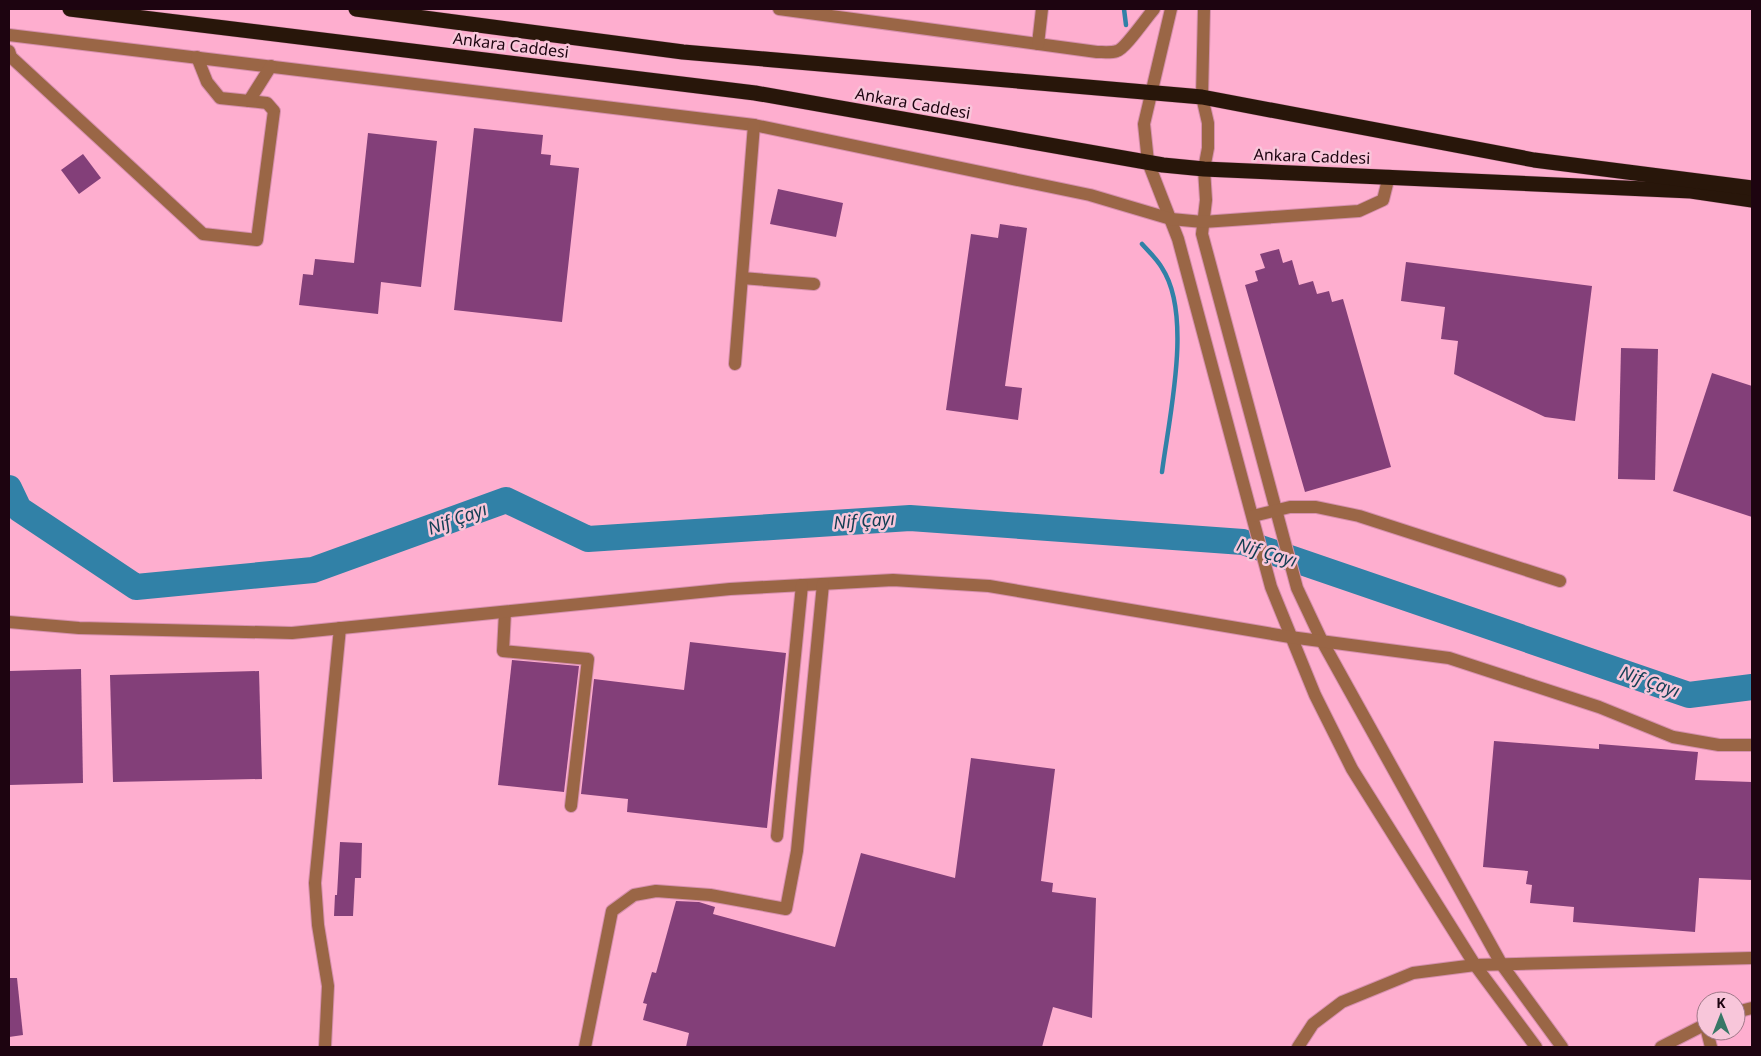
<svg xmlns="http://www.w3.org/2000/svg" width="1761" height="1056" font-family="'Noto Sans',sans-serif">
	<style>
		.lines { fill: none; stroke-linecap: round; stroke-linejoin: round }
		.stream { stroke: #3181a7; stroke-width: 4.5 }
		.river { stroke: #3181a7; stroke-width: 26 }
		.building { fill: #833f79 }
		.minor-casing { stroke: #d68fad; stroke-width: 14 }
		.highway-casing { stroke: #d68fad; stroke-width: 16 }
		.minor { stroke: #9a6646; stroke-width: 12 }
		.highway { stroke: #28160a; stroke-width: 15 }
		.labels { text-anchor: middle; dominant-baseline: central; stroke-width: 5; stroke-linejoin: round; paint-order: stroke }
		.street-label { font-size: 16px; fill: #1d0410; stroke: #f8c6da }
		.water-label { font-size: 18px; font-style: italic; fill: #123e53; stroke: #f8c6da }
	</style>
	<rect width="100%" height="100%" fill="#feaecf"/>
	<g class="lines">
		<g class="stream">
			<polyline points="1124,9 1126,25"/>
			<path d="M1142,244C1149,252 1157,259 1162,268C1193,315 1169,417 1162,472"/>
		</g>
		<polyline class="river" points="9,488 19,509 136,587 313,570 506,500 588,539 910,518 1243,542 1689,695 1752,687"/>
	</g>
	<g class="building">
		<polygon points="474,128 543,135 541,154 551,155 550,165 579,168 562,322 454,310"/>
		<polygon points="368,133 437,141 421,287 381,282 378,314 299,305 303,274 313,275 315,259 354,263"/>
		<polygon points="83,154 101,178 79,194 61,170"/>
		<polygon points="778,189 843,203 836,237 770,224"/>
		<polygon points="1000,224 1027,228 1005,386 1022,388 1018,420 946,410 971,234 998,238"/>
		<polygon points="1279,249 1283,263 1292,260 1299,285 1313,281 1317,294 1329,291 1332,302 1343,299 1391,467 1305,492 1245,285 1258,281 1255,271 1265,268 1260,254"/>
		<polygon points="1406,262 1592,286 1575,421 1545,417 1454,374 1458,341 1441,339 1445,307 1401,301"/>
		<polygon points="1621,348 1658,349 1655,480 1618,479"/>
		<polygon points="1712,373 1752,386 1752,517 1673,491"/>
		<polygon points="690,642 786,653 767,828 627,812 628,799 581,794 594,679 684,690"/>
		<polygon points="512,660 579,666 564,792 498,785"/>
		<polygon points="81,669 83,783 9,785 9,671"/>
		<polygon points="259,671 262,779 113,782 110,675"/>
		<polygon points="1494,741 1599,749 1599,744 1698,752 1695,780 1752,782 1752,880 1699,878 1695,932 1573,922 1574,907 1530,903 1532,885 1526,884 1528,871 1483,867"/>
		<polygon points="971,758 1055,769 1041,881 1053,883 1052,892 1096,898 1092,1018 1053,1007 1042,1047 686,1047 689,1033 643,1020 647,1004 643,1003 652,972 656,973 676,901 699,902 715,907 713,914 835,947 861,853 955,878"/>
		<polygon points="340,842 362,843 361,878 355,878 353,916 334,916 335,895 337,895"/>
		<polygon points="9,978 17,978 23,1035 9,1037"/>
	</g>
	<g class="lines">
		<g class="minor-casing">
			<g id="minor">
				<path d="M779,9L1097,52C1103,52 1111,53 1117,51C1125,49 1146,18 1154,9"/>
				<polyline points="1171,9 1144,124 1148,162 1178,239 1271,587 1315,695 1352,769 1475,965 1536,1047"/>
				<polyline points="1204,9 1202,97 1208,123 1208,148 1204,169 1206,200 1202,234 1297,588 1322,641 1502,965 1562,1047"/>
				<polyline points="9,35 754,125 1090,195 1171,219 1203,222 1359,211 1383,200 1389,176"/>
				<polyline points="1038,44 1042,9"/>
				<polyline points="9,51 11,57 203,234 257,240 274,111 267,103 249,101"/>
				<polyline points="197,57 207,82 220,98 249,101 271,66"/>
				<polyline points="742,278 814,284"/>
				<polyline points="735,364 754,125"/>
				<polyline points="1253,516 1290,507 1316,507 1359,516 1560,581"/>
				<polyline points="505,612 503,651 588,659 571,806"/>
				<polyline points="9,622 79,628 292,633 730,589 893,580 989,586 1290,637 1449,658 1599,707 1673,737 1719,745 1752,745"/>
				<polyline points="777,836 802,585"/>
				<polyline points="1736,1012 1752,1008"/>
				<polyline points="1707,1031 1711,1047"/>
				<polyline points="325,1047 328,986 318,925 315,883 340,628"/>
				<polyline points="585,1047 612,911 634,895 656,891 710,895 786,909 797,851 823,584"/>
				<polyline points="1298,1047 1313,1024 1342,1002 1413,973 1475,965 1752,958"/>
				<polyline points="1661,1047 1706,1024"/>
			</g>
		</g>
		<g class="highway-casing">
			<g id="highway">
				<polyline points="70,9 755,93 1163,165 1204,169 1691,191 1752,200"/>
				<polyline points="356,9 683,52 1202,97 1534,160 1752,188"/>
			</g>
		</g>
		<use href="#minor" class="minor"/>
		<use href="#highway" class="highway"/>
	</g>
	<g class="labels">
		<g class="street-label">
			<text transform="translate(511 45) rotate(7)">Ankara Caddesi</text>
			<text transform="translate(913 103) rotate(10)">Ankara Caddesi</text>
			<text transform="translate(1312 156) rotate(2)">Ankara Caddesi</text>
		</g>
		<g class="water-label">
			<text transform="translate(457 518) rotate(-20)">Nif Çayı</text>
			<text transform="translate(864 520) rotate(-4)">Nif Çayı</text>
			<text transform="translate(1267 552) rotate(16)">Nif Çayı</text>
			<text transform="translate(1650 681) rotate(19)">Nif Çayı</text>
		</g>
	</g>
	<rect width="1761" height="1056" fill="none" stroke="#1d0410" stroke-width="20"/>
	<g transform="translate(1721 1016)"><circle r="24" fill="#f8c6da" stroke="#a07889"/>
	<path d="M0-4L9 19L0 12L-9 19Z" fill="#387766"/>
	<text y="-8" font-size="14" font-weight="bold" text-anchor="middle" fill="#1d0410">K</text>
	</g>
</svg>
